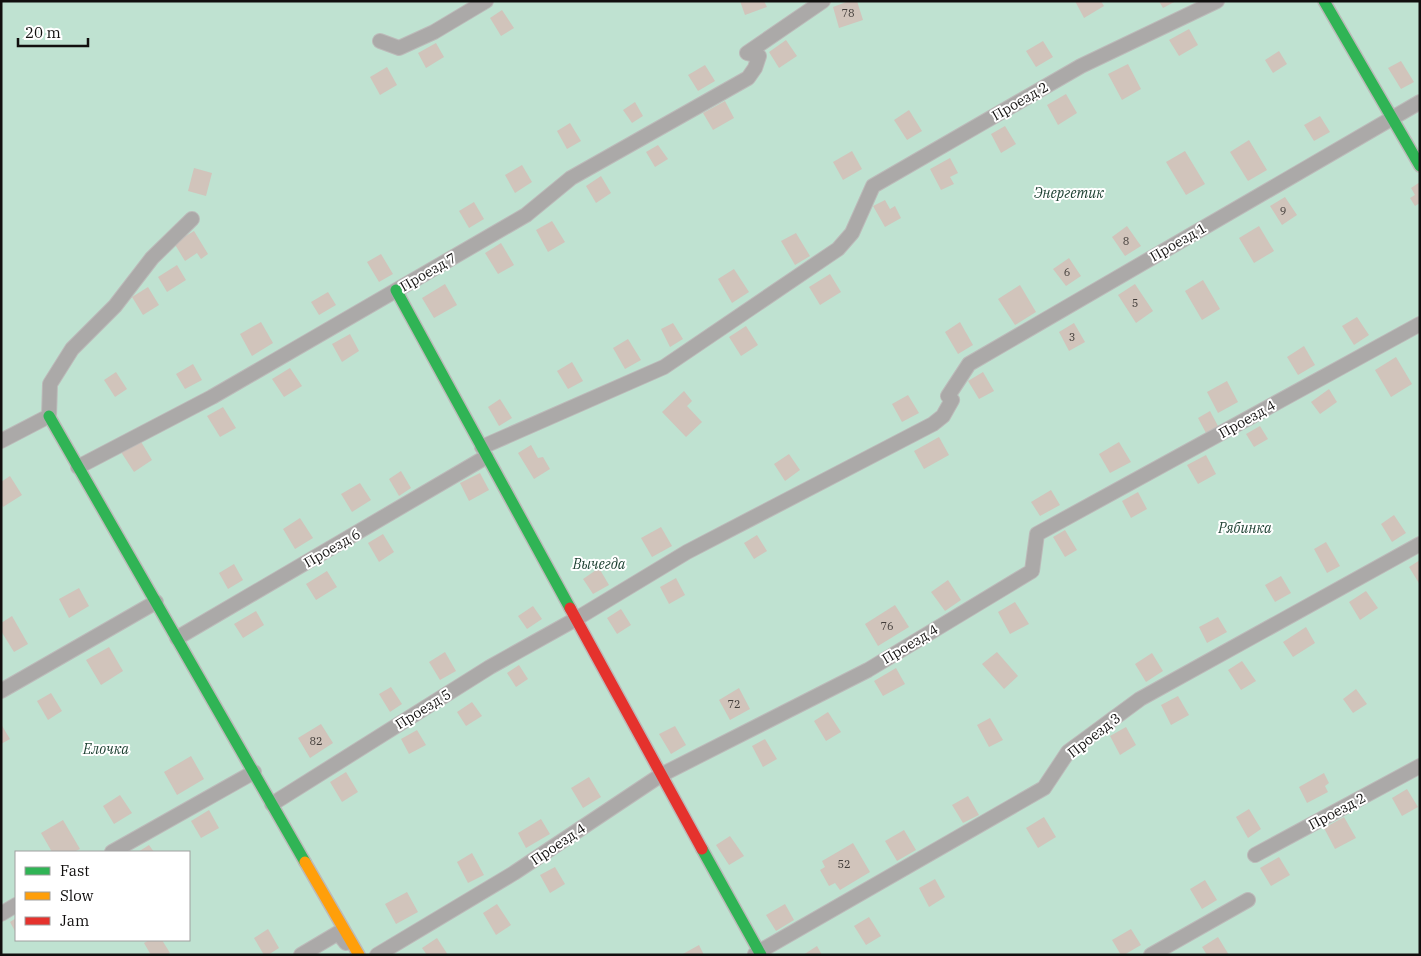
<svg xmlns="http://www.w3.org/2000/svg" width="1421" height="956" font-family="'IBM Plex Serif',serif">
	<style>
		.green { fill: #bfe2d1; fill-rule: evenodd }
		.building { fill: #d1c4bb }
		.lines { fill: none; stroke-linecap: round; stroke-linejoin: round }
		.lane-casing { stroke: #bcbab9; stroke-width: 16 }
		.fast-casing { stroke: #bcbab9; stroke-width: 14 }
		.slow-casing { stroke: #bcbab9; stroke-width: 14 }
		.jam-casing { stroke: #bcbab9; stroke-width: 14 }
		.lane { stroke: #aba9a8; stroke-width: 14 }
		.fast { stroke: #30b455; stroke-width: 11 }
		.slow { stroke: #ff9f0a; stroke-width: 11 }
		.jam { stroke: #e5322d; stroke-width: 11 }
		.labels { text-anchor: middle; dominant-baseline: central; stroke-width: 4; stroke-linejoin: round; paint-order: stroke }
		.number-label { font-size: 11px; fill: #413c39 }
		.street-label { font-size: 14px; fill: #110f0e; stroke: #fff }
		.park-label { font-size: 14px; font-style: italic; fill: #1a3e2f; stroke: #fff }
	</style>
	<rect width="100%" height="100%" fill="#e2e0de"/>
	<path class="green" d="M1,1H1420V955H1ZM16,852H189V940H16Z"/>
	<g class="building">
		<polygon points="740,1 764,1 767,7 745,15"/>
		<polygon points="849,1 857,1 863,20 839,28 833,7"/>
		<polygon points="1075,1 1101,1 1104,6 1084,18"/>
		<polygon points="1159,1 1176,1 1163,8"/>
		<polygon points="502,10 514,28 501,36 490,18"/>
		<polygon points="1189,29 1198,45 1179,56 1169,40"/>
		<polygon points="786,40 797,56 779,68 769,52"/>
		<polygon points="1043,41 1053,57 1036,67 1026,51"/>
		<polygon points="436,43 444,57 426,68 418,53"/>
		<polygon points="1279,51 1287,64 1273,73 1265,60"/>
		<polygon points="1401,61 1414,82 1401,89 1388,68"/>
		<polygon points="1128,64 1141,89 1122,100 1108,74"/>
		<polygon points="705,65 715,81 698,91 688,75"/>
		<polygon points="387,67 397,85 380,95 370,77"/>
		<polygon points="1066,94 1077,113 1058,125 1047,105"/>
		<polygon points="725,101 734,118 713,130 703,113"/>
		<polygon points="635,102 643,116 632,123 623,110"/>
		<polygon points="909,110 922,131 907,140 894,120"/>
		<polygon points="1320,116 1330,132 1314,141 1304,125"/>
		<polygon points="570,123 581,141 567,149 557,131"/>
		<polygon points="1005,126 1016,144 1001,153 991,134"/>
		<polygon points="1249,140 1267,170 1248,181 1230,152"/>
		<polygon points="658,145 668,159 655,167 646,152"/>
		<polygon points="852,151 862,169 843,180 833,162"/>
		<polygon points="1185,151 1205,184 1186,195 1166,162"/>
		<polygon points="950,158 958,173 950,177 954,184 941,190 930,169"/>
		<polygon points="522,165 532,182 515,193 505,175"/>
		<polygon points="194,168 212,173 206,196 188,191"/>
		<polygon points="601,176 611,193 596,203 586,186"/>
		<polygon points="1420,182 1420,203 1415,206 1410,198 1415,195 1411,188"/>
		<polygon points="1285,197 1297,215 1282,225 1270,206"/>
		<polygon points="885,200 890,209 895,206 901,218 885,227 873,206"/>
		<polygon points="474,202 484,219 469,228 459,211"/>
		<polygon points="552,221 565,242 548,252 536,230"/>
		<polygon points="1127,226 1141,246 1125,256 1112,237"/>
		<polygon points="1259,226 1274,251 1254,263 1239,238"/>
		<polygon points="194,231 208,254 201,259 197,253 185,261 174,243"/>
		<polygon points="796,233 810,256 795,265 781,241"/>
		<polygon points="501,243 514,265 498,274 485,253"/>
		<polygon points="381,254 393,274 379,282 367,262"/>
		<polygon points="1069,258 1081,276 1066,286 1053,269"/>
		<polygon points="177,265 186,280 167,292 158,277"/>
		<polygon points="734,269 749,292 732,303 718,279"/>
		<polygon points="830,274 841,292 820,305 809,287"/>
		<polygon points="1203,280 1220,309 1202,320 1185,291"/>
		<polygon points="445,284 457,305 434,318 422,298"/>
		<polygon points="1135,284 1153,311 1136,323 1118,295"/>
		<polygon points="1020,285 1036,312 1015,325 998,299"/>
		<polygon points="148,287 159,305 143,315 132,297"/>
		<polygon points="328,292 336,305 319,315 311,302"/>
		<polygon points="1357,317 1369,335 1354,345 1342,326"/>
		<polygon points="261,322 273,343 252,356 240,334"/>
		<polygon points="960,322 973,345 958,354 945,332"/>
		<polygon points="673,323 683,339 670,347 661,329"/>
		<polygon points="1074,323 1085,342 1069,351 1059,332"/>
		<polygon points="746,326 758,345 741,356 729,337"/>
		<polygon points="350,334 359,351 342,362 332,344"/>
		<polygon points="628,339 641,360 625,369 613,348"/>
		<polygon points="1304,346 1315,365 1298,375 1287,357"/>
		<polygon points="1396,357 1412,384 1391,397 1375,370"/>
		<polygon points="572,362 583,381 568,389 557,371"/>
		<polygon points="193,364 202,380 185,389 176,374"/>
		<polygon points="290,368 302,386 284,397 272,379"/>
		<polygon points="116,372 127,389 115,397 104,380"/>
		<polygon points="983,372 994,391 979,399 968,381"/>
		<polygon points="1227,381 1238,402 1218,413 1207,392"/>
		<polygon points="1329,389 1337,402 1320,414 1311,402"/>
		<polygon points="684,391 692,401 687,406 702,422 686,437 662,412"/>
		<polygon points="908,395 919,413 902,422 892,404"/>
		<polygon points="500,399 512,418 499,426 488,407"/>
		<polygon points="223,407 236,428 220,437 207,416"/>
		<polygon points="1210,411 1218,426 1206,433 1198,418"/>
		<polygon points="1260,426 1268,439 1254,447 1246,434"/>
		<polygon points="939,437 949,455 924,469 914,451"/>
		<polygon points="140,440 152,460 134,472 121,452"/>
		<polygon points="1119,442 1131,462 1110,473 1099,454"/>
		<polygon points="531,445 538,458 543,457 550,469 534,479 518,453"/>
		<polygon points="789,454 800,470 785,481 774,464"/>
		<polygon points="1206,455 1216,474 1198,484 1187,465"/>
		<polygon points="401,471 411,488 399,496 389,479"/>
		<polygon points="480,473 489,490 469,501 460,483"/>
		<polygon points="10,476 22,495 3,507 1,503 1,482"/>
		<polygon points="360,483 371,500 352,512 341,494"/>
		<polygon points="1051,490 1060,505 1040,516 1031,502"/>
		<polygon points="1138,492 1147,509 1131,518 1122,501"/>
		<polygon points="1394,515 1406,533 1392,542 1381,524"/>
		<polygon points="300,518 313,538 295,549 283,529"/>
		<polygon points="661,527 672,546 652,557 641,538"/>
		<polygon points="1065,530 1077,550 1065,557 1053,537"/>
		<polygon points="383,534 394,552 379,562 368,543"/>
		<polygon points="757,535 767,551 754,559 744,543"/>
		<polygon points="1326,542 1340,566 1327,573 1314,549"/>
		<polygon points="1420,560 1420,585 1409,567"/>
		<polygon points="234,564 243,580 228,589 219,573"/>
		<polygon points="599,568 609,585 593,594 583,579"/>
		<polygon points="327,571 337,587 316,600 306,584"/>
		<polygon points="1281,576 1291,593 1275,602 1265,585"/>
		<polygon points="676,578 685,595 669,604 660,587"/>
		<polygon points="948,580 961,600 945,611 931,592"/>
		<polygon points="79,588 89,606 69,618 59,599"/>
		<polygon points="1366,591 1378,608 1360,620 1349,602"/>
		<polygon points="1015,602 1029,624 1010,634 998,612"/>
		<polygon points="895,605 909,627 878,646 865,624"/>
		<polygon points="533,606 542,619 527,629 518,616"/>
		<polygon points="621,609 631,625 617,634 607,618"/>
		<polygon points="256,611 264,625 243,638 234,624"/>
		<polygon points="12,616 28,644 14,652 1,631 1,623"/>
		<polygon points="1218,617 1227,632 1207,643 1199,627"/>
		<polygon points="1306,627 1315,643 1293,657 1283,642"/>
		<polygon points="109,647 123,671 101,685 86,660"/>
		<polygon points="445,652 456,671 440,680 429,662"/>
		<polygon points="997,652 1018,676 1004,689 982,664"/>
		<polygon points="1152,653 1163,671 1146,682 1135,664"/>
		<polygon points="1242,661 1256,681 1241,690 1228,670"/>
		<polygon points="519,665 528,679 516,687 507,673"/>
		<polygon points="896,668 905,684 883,696 874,681"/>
		<polygon points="391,687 402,704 390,712 379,694"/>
		<polygon points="739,688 750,709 730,720 719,700"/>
		<polygon points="1356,689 1367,704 1353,713 1343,699"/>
		<polygon points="51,693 62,711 48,720 37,701"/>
		<polygon points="1178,696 1189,715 1171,725 1161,705"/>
		<polygon points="472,702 482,716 466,726 457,712"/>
		<polygon points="828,712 841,732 826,741 814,721"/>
		<polygon points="990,718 1003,740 989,747 977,725"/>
		<polygon points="1,724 10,739 1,744"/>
		<polygon points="321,724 333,743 310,758 298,738"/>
		<polygon points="675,726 686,745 671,754 659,734"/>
		<polygon points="1126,727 1136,745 1120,755 1110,736"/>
		<polygon points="417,730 426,745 409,754 401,739"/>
		<polygon points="765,739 777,759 763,767 752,746"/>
		<polygon points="191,756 204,779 177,795 164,772"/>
		<polygon points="346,772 358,792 342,802 330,782"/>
		<polygon points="1324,773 1329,783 1325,786 1328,792 1307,803 1299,787"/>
		<polygon points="589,777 601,797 583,808 571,788"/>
		<polygon points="1407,789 1418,807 1402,816 1392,798"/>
		<polygon points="120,795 132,813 114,824 103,806"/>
		<polygon points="968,796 979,815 963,823 952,805"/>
		<polygon points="1249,809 1261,829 1248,838 1236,817"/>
		<polygon points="209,810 219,828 201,838 191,821"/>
		<polygon points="1044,817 1056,837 1038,848 1026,828"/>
		<polygon points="1344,817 1356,838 1335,849 1324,828"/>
		<polygon points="541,819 550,834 526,848 518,833"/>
		<polygon points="63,820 80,849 74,852 52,852 41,833"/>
		<polygon points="904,830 916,850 897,861 885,841"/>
		<polygon points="730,836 744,856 729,865 716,845"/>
		<polygon points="853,843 870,872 840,890 835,883 829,886 820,870 825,867 822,861"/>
		<polygon points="149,845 154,852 138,852"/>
		<polygon points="472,853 484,875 468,883 457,862"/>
		<polygon points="1279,857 1290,875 1271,886 1260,868"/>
		<polygon points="555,867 565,884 550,893 540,875"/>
		<polygon points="935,879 945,897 929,907 919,888"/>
		<polygon points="1205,880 1217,900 1202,909 1190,889"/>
		<polygon points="407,892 418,912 396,924 385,904"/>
		<polygon points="497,904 511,925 496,935 483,913"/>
		<polygon points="785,904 794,920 776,931 766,915"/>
		<polygon points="869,917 881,936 866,945 854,926"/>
		<polygon points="16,918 16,933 10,922"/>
		<polygon points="268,929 279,948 268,955 264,955 254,938"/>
		<polygon points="1131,929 1141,945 1124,955 1121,955 1112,940"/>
		<polygon points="1218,937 1229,955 1207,955 1202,947"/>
		<polygon points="437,938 448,955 427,955 422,948"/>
		<polygon points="149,940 162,940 170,953 167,955 151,955 144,943"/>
		<polygon points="699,945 704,955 681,955"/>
		<polygon points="817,946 822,955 803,955"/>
	</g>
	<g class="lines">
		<g class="lane-casing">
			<g id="lane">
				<polyline points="380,41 399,48 434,32 486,1"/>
				<polyline points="1,441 49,416 50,384 72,349 115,306 152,258 192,219"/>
				<polyline points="482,447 664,367 838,249 852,233 873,186 1081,66 1217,1"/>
				<polyline points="78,467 212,397 526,215 571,178 748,78 755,68 759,56 747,53 823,1"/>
				<polyline points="177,638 486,457"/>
				<polyline points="1,691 156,602"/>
				<polyline points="272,804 490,667 576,619 687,552 933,424 943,416 952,400 948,396 969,364 1420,102"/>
				<polyline points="112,852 254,772"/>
				<polyline points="1255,855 1420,766"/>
				<polyline points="1,914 16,905"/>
				<polyline points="755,954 1044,788 1068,752 1140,699 1420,544"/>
				<polyline points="301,955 338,933 346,943"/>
				<polyline points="377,955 514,873 661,775 868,670 1032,571 1037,534 1420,324"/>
				<polyline points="1151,955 1248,900"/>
			</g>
		</g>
		<g class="fast-casing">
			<g id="fast">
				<polyline points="1324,1 1420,166"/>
				<polyline points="396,290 570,608"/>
				<polyline points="49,416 305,862"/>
				<polyline points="702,849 761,955"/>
			</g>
		</g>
		<g class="slow-casing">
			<polyline id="slow" points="305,862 359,955"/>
		</g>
		<g class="jam-casing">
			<polyline id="jam" points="570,608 702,849"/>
		</g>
		<use href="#lane" class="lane"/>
		<use href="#fast" class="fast"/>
		<use href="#slow" class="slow"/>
		<use href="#jam" class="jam"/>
	</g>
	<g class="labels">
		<g class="number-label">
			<text x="848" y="13">78</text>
			<text x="1283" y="211">9</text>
			<text x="1126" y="241">8</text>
			<text x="1067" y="272">6</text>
			<text x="1135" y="303">5</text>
			<text x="1072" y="337">3</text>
			<text x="887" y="626">76</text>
			<text x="734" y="704">72</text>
			<text x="316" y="741">82</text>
			<text x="844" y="864">52</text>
		</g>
		<g class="street-label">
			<text transform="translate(1020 101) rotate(-30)">Проезд 2</text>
			<text transform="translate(1178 242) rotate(-30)">Проезд 1</text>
			<text transform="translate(428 272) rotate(-30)">Проезд 7</text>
			<text transform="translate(1247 419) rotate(-29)">Проезд 4</text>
			<text transform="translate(332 548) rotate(-30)">Проезд 6</text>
			<text transform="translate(910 644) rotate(-31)">Проезд 4</text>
			<text transform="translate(423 709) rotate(-32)">Проезд 5</text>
			<text transform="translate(1094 735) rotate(-38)">Проезд 3</text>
			<text transform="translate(1337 811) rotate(-28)">Проезд 2</text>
			<text transform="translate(558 844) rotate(-34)">Проезд 4</text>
		</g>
		<g class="park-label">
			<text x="1069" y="193">Энергетик</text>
			<text x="1245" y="528">Рябинка</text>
			<text x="599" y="564">Вычегда</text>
			<text x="106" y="749">Елочка</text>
		</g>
	</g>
	<rect width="1421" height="956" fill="none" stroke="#110f0e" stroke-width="5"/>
	<rect x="15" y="851" width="175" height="90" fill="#ffffff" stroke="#a09f9f"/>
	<rect x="25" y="867" width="25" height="8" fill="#30b455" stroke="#a09f9f"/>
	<text x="60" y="876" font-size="15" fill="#110f0e">Fast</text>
	<rect x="25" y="892" width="25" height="8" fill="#ff9f0a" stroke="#a09f9f"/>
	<text x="60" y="901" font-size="15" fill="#110f0e">Slow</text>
	<rect x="25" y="917" width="25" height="8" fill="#e5322d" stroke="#a09f9f"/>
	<text x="60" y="926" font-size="15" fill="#110f0e">Jam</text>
	<path d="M18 38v8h70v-8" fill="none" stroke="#110f0e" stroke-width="2.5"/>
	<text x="25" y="38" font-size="15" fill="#110f0e" stroke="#ffffff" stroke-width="4" paint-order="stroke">20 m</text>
</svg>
